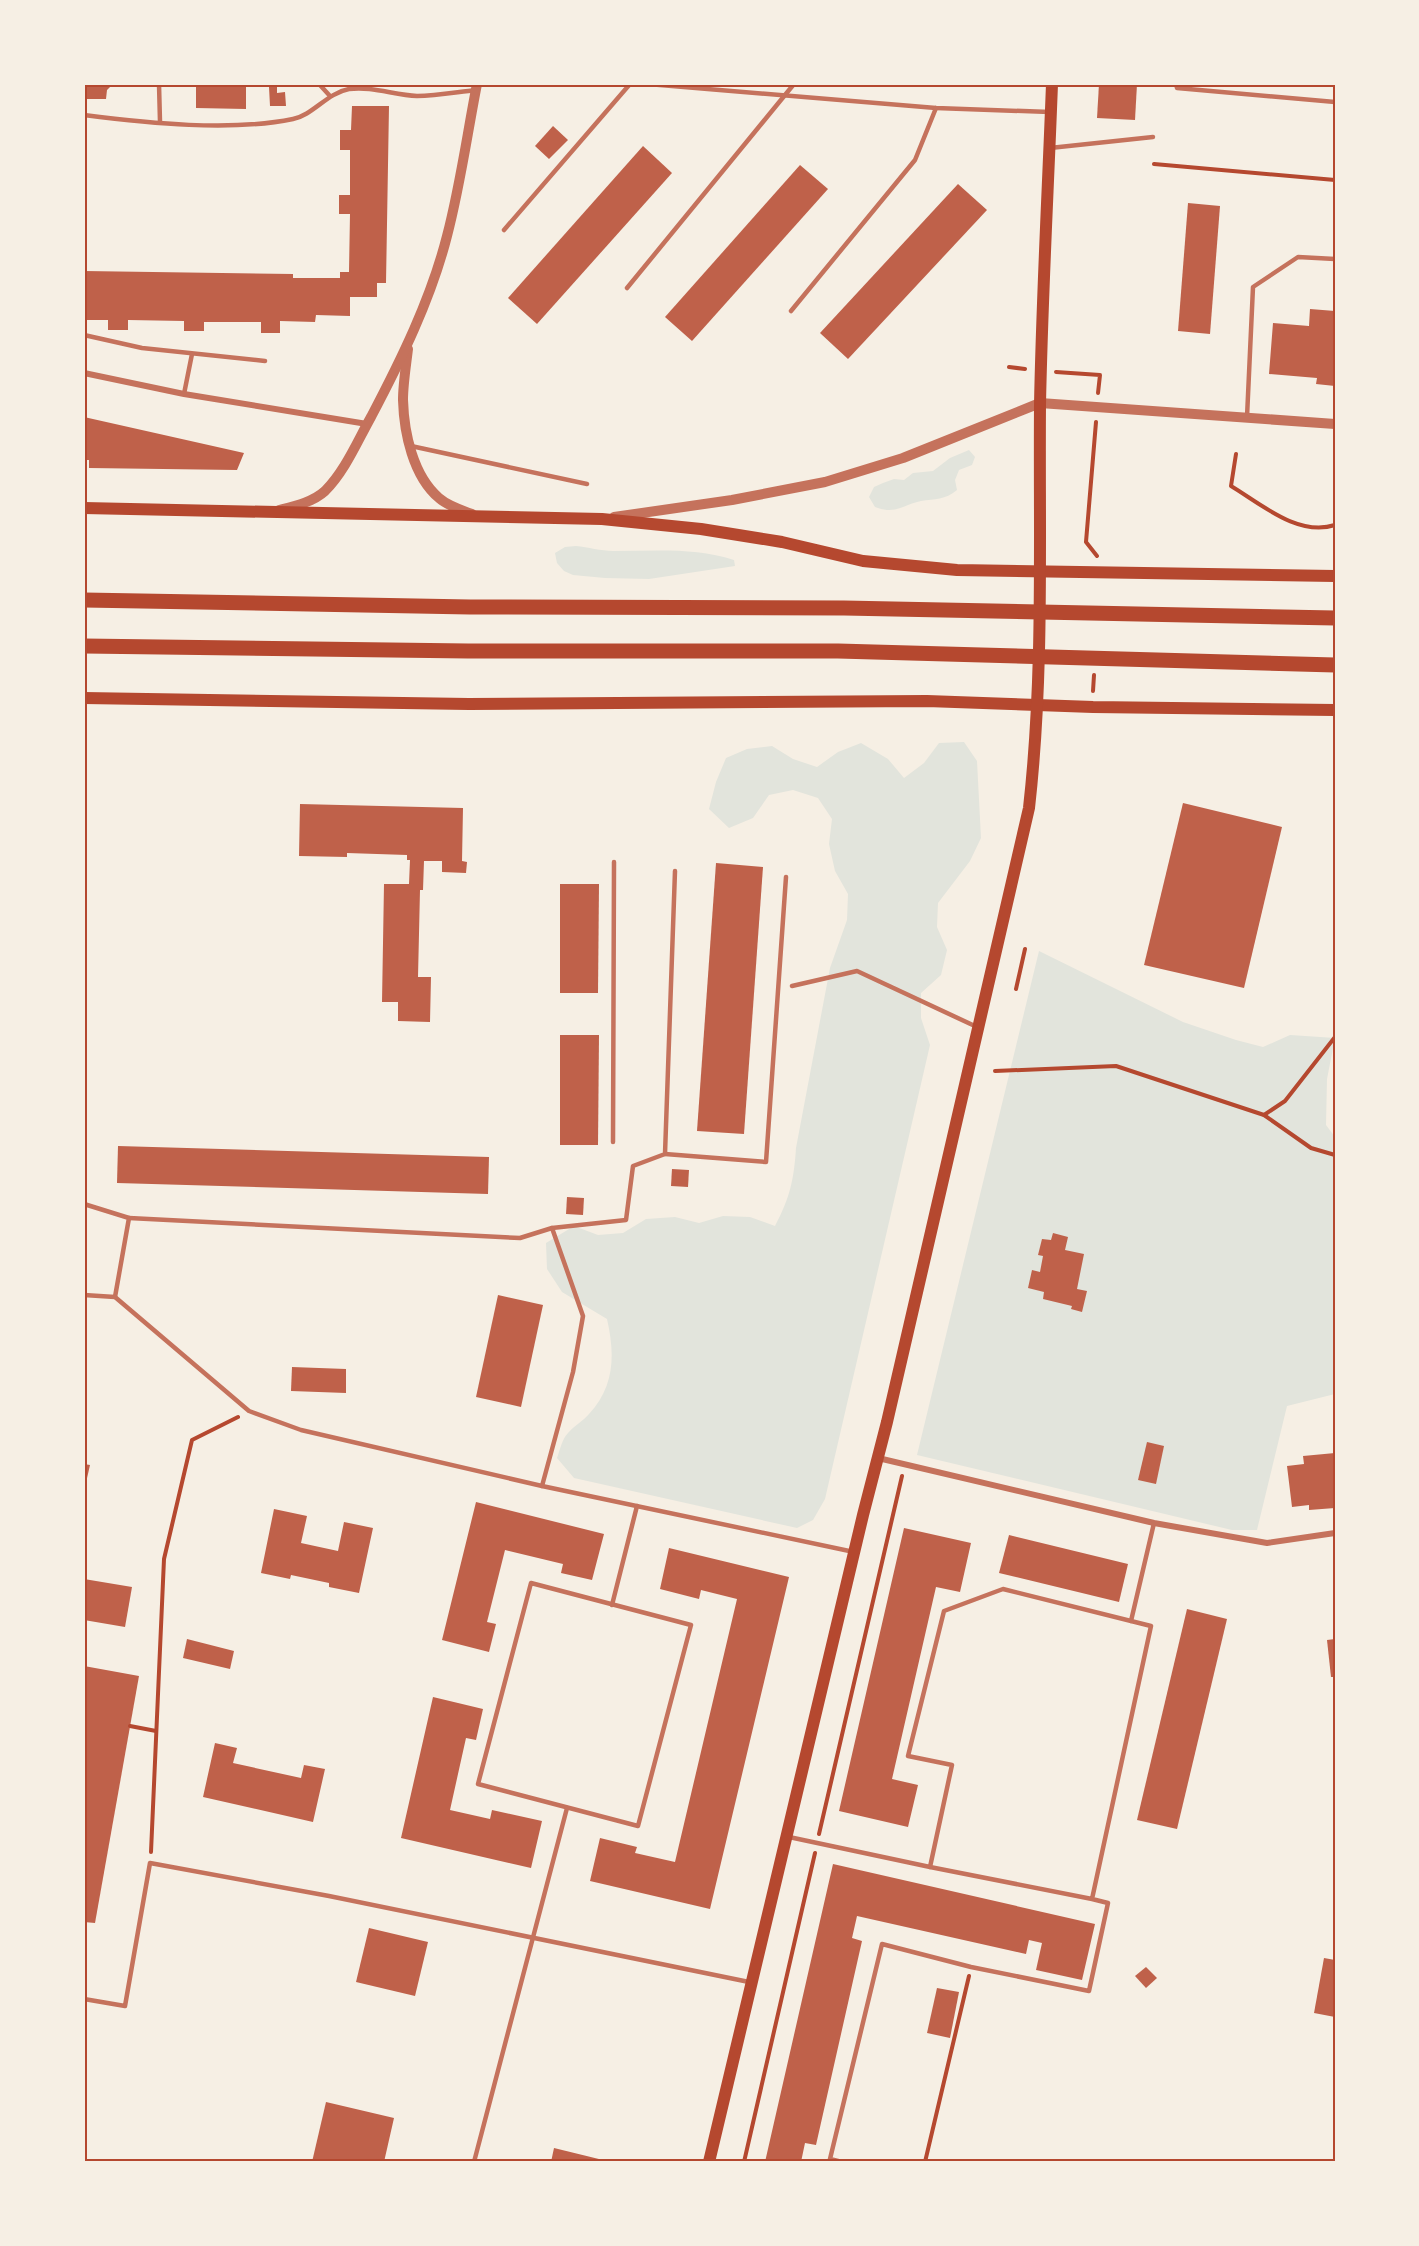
<svg xmlns="http://www.w3.org/2000/svg" width="1419" height="2246" font-family="Roboto,sans-serif">
	<style>
		.green { fill: #e2e4dc }
		.building { fill: #bf614a }
		.lines { fill: none; stroke-linecap: round; stroke-linejoin: round }
		.path { stroke: #b5482f; stroke-width: 4 }
		.service { stroke: #c5725c; stroke-width: 4.5 }
		.minor { stroke: #c5725c; stroke-width: 6 }
		.tertiary { stroke: #c5725c; stroke-width: 10 }
		.secondary { stroke: #b5482f; stroke-width: 12 }
		.primary { stroke: #b5482f; stroke-width: 15 }
		.neatline { fill: none; stroke: #b5482f; stroke-width: 2 }
	</style>
	<rect width="100%" height="100%" fill="#f6efe4"/>
	<g class="green">
		<path d="M969,450L975,457L972,465L959,470L955,480L957,490C945,500 935,499 921,501C902,505 896,515 875,507L869,497L874,487L883,483L894,479L904,480L913,473L933,471L950,458Z"/>
		<path d="M576,546C588,547 601,551 613,551C654,551 695,547 734,560L735,566L649,579L605,578L573,575L564,571L557,563L555,553L565,547Z"/>
		<path d="M964,742L977,761L981,838L970,861L938,903L937,927L947,950L941,975L921,993V1018L930,1045L825,1499L813,1520L797,1528L574,1478L557,1458C560,1450 562,1439 568,1433C574,1426 583,1421 589,1414C615,1386 615,1354 607,1319L562,1292L547,1269L546,1243L574,1226L598,1235L623,1233L646,1219L675,1217L699,1223L723,1216L750,1217L775,1226C790,1198 794,1179 796,1148L830,968L847,920L848,894L835,871L829,844L832,819L818,798L793,790L769,795L753,818L729,828L709,809L716,782L726,758L747,749L772,746L793,759L817,767L838,752L861,743L888,759L904,778L924,763L939,743Z"/>
		<polygon points="1039,951 1183,1022 1236,1040 1263,1047 1290,1035 1335,1038 1327,1079 1326,1125 1335,1137 1335,1394 1287,1406 1257,1530 1232,1530 917,1455"/>
	</g>
	<g class="building">
		<polygon points="84,84 113,84 107,90 106,99 84,99"/>
		<polygon points="196,84 246,84 246,109 196,108"/>
		<polygon points="1099,84 1137,84 1135,120 1097,118"/>
		<polygon points="269,87 277,87 277,93 285,92 286,106 270,106"/>
		<polygon points="352,106 389,106 386,283 377,283 377,297 350,297 350,316 316,315 315,322 280,321 280,333 261,333 261,322 204,322 204,331 184,331 184,321 128,320 128,330 108,330 108,320 84,320 84,271 293,274 293,278 340,278 340,272 349,272 350,214 339,214 339,195 350,195 350,150 340,150 340,130 351,130"/>
		<polygon points="553,126 568,140 549,159 535,146"/>
		<polygon points="643,146 672,173 537,324 508,298"/>
		<polygon points="800,165 828,189 692,341 665,317"/>
		<polygon points="958,184 987,210 848,359 820,333"/>
		<polygon points="1188,203 1220,206 1210,334 1178,331"/>
		<polygon points="1310,309 1335,311 1335,386 1316,384 1317,378 1269,374 1273,323 1309,326"/>
		<polygon points="84,417 244,453 237,470 89,468 89,460 84,460"/>
		<polygon points="1183,803 1282,827 1244,988 1144,965"/>
		<polygon points="300,804 463,808 462,861 467,862 466,873 442,872 442,861 424,861 423,890 420,890 418,977 431,977 430,1022 398,1021 398,1002 382,1002 384,884 409,884 410,860 407,860 407,855 347,853 347,857 299,856"/>
		<polygon points="716,863 763,867 744,1134 697,1131"/>
		<polygon points="560,884 599,884 598,993 560,993"/>
		<polygon points="560,1035 599,1035 598,1145 560,1145"/>
		<polygon points="118,1146 489,1157 488,1194 117,1183"/>
		<polygon points="672,1169 689,1170 688,1187 671,1186"/>
		<polygon points="567,1197 584,1198 583,1215 566,1214"/>
		<polygon points="1053,1233 1068,1237 1065,1250 1084,1254 1077,1289 1087,1291 1082,1312 1071,1309 1072,1306 1043,1299 1044,1292 1028,1288 1032,1270 1040,1272 1043,1256 1038,1255 1042,1239 1051,1240"/>
		<polygon points="498,1295 543,1305 521,1407 476,1397"/>
		<polygon points="292,1367 346,1369 346,1393 291,1391"/>
		<polygon points="1147,1442 1164,1446 1156,1484 1138,1480"/>
		<polygon points="1335,1453 1335,1508 1309,1510 1309,1505 1292,1507 1287,1466 1304,1464 1303,1456"/>
		<polygon points="84,1464 90,1465 85,1487 84,1487"/>
		<polygon points="476,1502 604,1534 592,1580 561,1573 563,1564 505,1550 487,1622 496,1624 489,1652 442,1640"/>
		<polygon points="274,1509 307,1516 301,1543 338,1551 344,1522 373,1528 359,1593 329,1587 329,1583 291,1575 290,1579 261,1573"/>
		<polygon points="904,1528 971,1543 960,1592 936,1587 892,1779 918,1785 908,1827 839,1811"/>
		<polygon points="1009,1535 1128,1564 1119,1602 999,1573"/>
		<polygon points="669,1548 789,1577 710,1909 590,1881 600,1838 637,1847 635,1853 675,1862 737,1599 701,1590 699,1599 660,1589"/>
		<polygon points="84,1579 132,1587 125,1627 84,1620"/>
		<polygon points="1187,1609 1227,1619 1177,1829 1137,1820"/>
		<polygon points="187,1639 234,1651 230,1669 183,1658"/>
		<polygon points="1335,1639 1335,1677 1331,1677 1327,1640"/>
		<polygon points="84,1666 139,1676 95,1923 84,1922"/>
		<polygon points="433,1697 483,1709 476,1740 466,1738 450,1810 490,1819 492,1810 542,1821 531,1868 401,1838"/>
		<polygon points="215,1743 237,1748 233,1763 301,1778 304,1765 325,1769 313,1822 203,1797"/>
		<polygon points="833,1864 1095,1924 1082,1980 1036,1970 1042,1943 1029,1940 1026,1954 857,1916 852,1938 862,1941 816,2145 805,2143 801,2162 765,2162"/>
		<polygon points="369,1928 428,1942 415,1996 356,1982"/>
		<polygon points="1324,1958 1335,1960 1335,2017 1314,2013"/>
		<polygon points="1146,1967 1157,1978 1146,1988 1135,1976"/>
		<polygon points="937,1988 959,1992 950,2038 927,2033"/>
		<polygon points="326,2102 394,2118 384,2162 312,2162"/>
		<polygon points="554,2148 607,2161 607,2162 551,2162"/>
	</g>
	<g class="lines">
		<g class="path">
			<polyline points="1154,164 1335,180"/>
			<polyline points="1009,367 1025,369"/>
			<polyline points="1056,372 1100,375 1098,393"/>
			<polyline points="1096,422 1086,542 1097,556"/>
			<path d="M1236,454L1231,486C1261,504 1298,537 1335,525"/>
			<polyline points="1093,691 1094,675"/>
			<polyline points="1016,989 1025,949"/>
			<polyline points="995,1071 1116,1066 1264,1115 1311,1148 1335,1155"/>
			<polyline points="1264,1115 1285,1101 1335,1037"/>
			<polyline points="130,1726 156,1731"/>
			<polyline points="819,1834 902,1476"/>
			<polyline points="151,1852 164,1559 192,1440 238,1417"/>
			<polyline points="744,2162 815,1853"/>
			<polyline points="925,2162 969,1976"/>
		</g>
		<g class="service">
			<polyline points="159,84 160,122"/>
			<polyline points="319,84 330,96"/>
			<polyline points="648,84 936,108 1050,112"/>
			<polyline points="1176,84 1177,88 1335,102"/>
			<path d="M84,115C148,123 230,132 293,119C313,115 327,93 349,89C372,86 394,95 417,96C437,96 457,92 476,90"/>
			<polyline points="1050,148 1153,137"/>
			<polyline points="504,230 630,84"/>
			<polyline points="627,288 794,84"/>
			<polyline points="791,311 915,160 936,108"/>
			<polyline points="84,335 142,348 265,361"/>
			<polyline points="184,394 192,354"/>
			<polyline points="1247,417 1253,287 1298,257 1335,259"/>
			<polyline points="411,446 587,484"/>
			<polyline points="792,986 857,971 977,1027"/>
			<polyline points="613,1142 614,862"/>
			<polyline points="665,1154 766,1162 786,877"/>
			<polyline points="84,1204 129,1218 115,1297"/>
			<polyline points="129,1218 520,1238 552,1228 583,1316 573,1372 542,1486"/>
			<polyline points="552,1228 626,1220 633,1166 665,1154 675,871"/>
			<polyline points="84,1295 115,1297 249,1411 301,1430 542,1486 854,1552"/>
			<polygon points="531,1583 691,1625 638,1826 478,1784"/>
			<polyline points="612,1605 637,1506"/>
			<polyline points="1131,1621 1154,1523"/>
			<polyline points="789,1837 930,1867"/>
			<polyline points="84,1999 125,2006 150,1863 329,1896 749,1982"/>
			<polyline points="474,2162 567,1808"/>
			<polyline points="842,2162 830,2159 882,1944 971,1967 1089,1991 1108,1903 1092,1899 1151,1626 1003,1589 944,1611 908,1756 952,1765 930,1867 1092,1899"/>
		</g>
		<g class="minor">
			<polyline points="84,373 184,394 367,424"/>
			<polyline points="878,1458 1154,1523 1267,1543 1335,1533"/>
		</g>
		<g class="tertiary">
			<path d="M408,349C406,366 403,384 403,400C404,433 413,476 439,498C448,506 461,510 472,514"/>
			<path d="M279,510C295,506 313,502 325,491C345,471 357,442 371,417C401,360 431,299 447,236C460,187 467,135 477,84"/>
			<polyline points="614,517 732,500 825,482 903,458 1040,403 1335,424"/>
		</g>
		<g class="secondary">
			<polyline points="84,508 602,519 701,529 782,542 863,561 957,570 1335,576"/>
			<polyline points="84,698 469,704 927,701 1093,707 1335,710"/>
			<path d="M709,2162L863,1515L887,1422L1029,808C1044,675 1039,540 1040,405C1042,298 1048,191 1052,84"/>
		</g>
		<g class="primary">
			<polyline points="84,600 470,607 844,608 1335,618"/>
			<polyline points="84,646 468,651 838,651 1335,665"/>
		</g>
	</g>
	<rect width="1419" height="2246" fill="none" stroke="#f6efe4" stroke-width="171"/>
	<rect x="86" y="86" width="1248" height="2074" class="neatline"/>
</svg>
